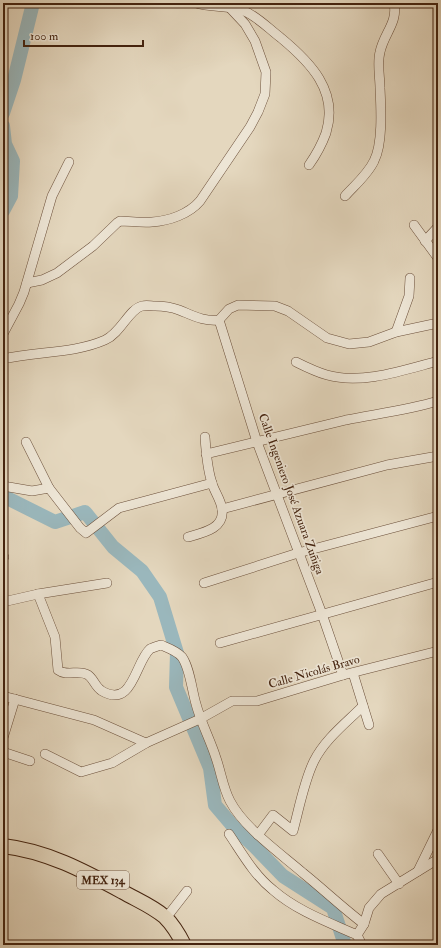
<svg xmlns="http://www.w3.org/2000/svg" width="441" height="948" font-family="'IM FELL Double Pica',serif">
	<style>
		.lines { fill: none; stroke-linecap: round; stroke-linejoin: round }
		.river { stroke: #9ab7bc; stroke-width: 14 }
		.street-casing { stroke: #6c503b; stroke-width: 10 }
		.primary-casing { stroke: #44230f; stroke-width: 16 }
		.street { stroke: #ede5d5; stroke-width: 9 }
		.primary { stroke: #e4d7be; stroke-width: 14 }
		.labels { text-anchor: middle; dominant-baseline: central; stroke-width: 3.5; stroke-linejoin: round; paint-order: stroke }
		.shield { fill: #ede5d5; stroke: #775d4a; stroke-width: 1 }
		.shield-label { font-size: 11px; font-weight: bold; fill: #44230f }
		.street-label { font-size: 12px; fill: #44230f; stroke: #ede5d5 }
	</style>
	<rect width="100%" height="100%" fill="#e4d7be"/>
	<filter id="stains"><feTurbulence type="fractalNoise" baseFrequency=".005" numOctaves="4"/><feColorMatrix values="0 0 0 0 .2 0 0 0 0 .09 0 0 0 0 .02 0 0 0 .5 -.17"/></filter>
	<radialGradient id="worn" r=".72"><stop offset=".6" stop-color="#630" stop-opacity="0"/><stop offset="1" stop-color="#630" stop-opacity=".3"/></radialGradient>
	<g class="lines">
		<g class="river">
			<polyline points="3,113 14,80 33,3"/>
			<polyline points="3,126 5,144 13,161 11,196 3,211"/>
			<polyline points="3,496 55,522 85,512 113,547 142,571 160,597 177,653 176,687 210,768 215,805 232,825 255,847 283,876 333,908 345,945"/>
		</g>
		<g class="street-casing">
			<g id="street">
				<path d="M196,3C212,8 230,5 244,11C257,16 269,29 281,38C310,62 339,91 326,133C322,144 316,155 309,165"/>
				<path d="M345,196C355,185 368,174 374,161C383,144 381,108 380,88C380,77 377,63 380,52C384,33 398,23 394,3"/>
				<polyline points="414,225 438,258"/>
				<polyline points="425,241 438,227"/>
				<path d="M27,283L42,280L57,273L93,246L117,223L120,221C130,221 141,223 152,222C169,221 189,214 200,201L250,127L258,112L265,94L266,72L255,41L245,24L230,8"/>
				<polyline points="219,320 257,442 322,614 343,675"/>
				<polyline points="396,332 409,296 410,278"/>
				<polyline points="3,334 19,304 24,292 52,196 69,162"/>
				<path d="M3,359C37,351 73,354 105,340C121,333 129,309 142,306C146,305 151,306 155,306C162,306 171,307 179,310C192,315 204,322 219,320L229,309L238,305L275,306L288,311L327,338L349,344L369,342L396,332L438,323"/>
				<path d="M296,362C306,367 316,372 327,375C362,385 404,370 438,361"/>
				<polyline points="26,442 49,488"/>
				<path d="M206,454C253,443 299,431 346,420C376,414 408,410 438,401"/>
				<polyline points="3,486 32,491 49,488 80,528 86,533 119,508 212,483"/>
				<polyline points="222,509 387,465 438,456"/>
				<path d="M188,537C202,533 225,529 222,509C221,500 214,491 212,483C207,468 206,452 205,437"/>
				<polyline points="3,558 4,557"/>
				<polyline points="204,583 298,553 438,516"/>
				<path d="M38,594L55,637L58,670C67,677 79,669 88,675C94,679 95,687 102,691C133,709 135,662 150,649C153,647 158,646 161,645C168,648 177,651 182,657C190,668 192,691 196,704C201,723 210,739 216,758C221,772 223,788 230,801C244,828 280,853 303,873C324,890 343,908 364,924"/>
				<polyline points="3,602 38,594 107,583"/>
				<polyline points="220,643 438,582"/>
				<polyline points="353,673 369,725"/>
				<polyline points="3,696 94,720 146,743"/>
				<polyline points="3,738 15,699"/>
				<polyline points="3,752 30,761"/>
				<polyline points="45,754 81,772 112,763 146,743 200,719 232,701 257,701 343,675 438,651"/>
				<path d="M229,834C242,853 254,875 273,890C297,911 328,922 357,935"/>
				<path d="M258,835L273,815L293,831C299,809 304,781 314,761C325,739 346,723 363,706"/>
				<polyline points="378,854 399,884"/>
				<polyline points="418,871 438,830"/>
				<polyline points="166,918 187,891"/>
				<polyline points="362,945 357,935 364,924 369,908 381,894 438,859"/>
			</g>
		</g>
		<g class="primary-casing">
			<path id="primary" d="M3,846C47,851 84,871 123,892C137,900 152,906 165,917C173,925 179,935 184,945"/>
		</g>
		<use href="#street" class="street"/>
		<use href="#primary" class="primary"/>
	</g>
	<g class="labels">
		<rect class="shield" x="77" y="871" width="52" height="18" rx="3"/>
		<g class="shield-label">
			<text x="103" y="880">MEX 134</text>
		</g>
		<g class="street-label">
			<text transform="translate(291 494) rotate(70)">Calle Ingeniero José Azuara Zuñiga</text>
			<text transform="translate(314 672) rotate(-16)">Calle Nicolás Bravo</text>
		</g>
	</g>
	<rect width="441" height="948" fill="none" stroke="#e4d7be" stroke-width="16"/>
	<rect x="4" y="4" width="433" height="940" fill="none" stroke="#44230f" stroke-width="2"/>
	<rect x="8" y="8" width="425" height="932" fill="none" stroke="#44230f"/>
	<path d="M24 40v6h119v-6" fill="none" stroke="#44230f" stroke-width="2"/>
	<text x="30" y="40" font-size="12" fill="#44230f" stroke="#ede5d5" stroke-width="3" paint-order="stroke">100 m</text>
	<rect width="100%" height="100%" filter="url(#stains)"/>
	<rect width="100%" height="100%" fill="url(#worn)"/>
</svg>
